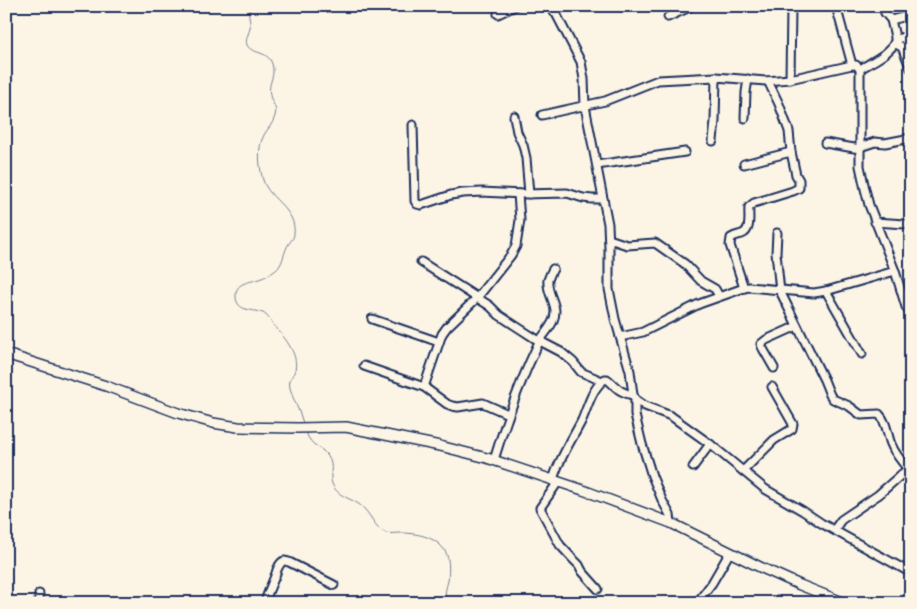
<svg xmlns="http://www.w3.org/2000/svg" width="917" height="609" font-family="'Comic Neue',sans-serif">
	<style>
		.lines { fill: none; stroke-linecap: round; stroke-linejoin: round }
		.stream { stroke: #767f94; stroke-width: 1 }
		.minor-casing { stroke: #1b2f5e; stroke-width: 11 }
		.major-casing { stroke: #1b2f5e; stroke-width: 12 }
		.minor { stroke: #fcf5e5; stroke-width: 7 }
		.major { stroke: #fcf5e5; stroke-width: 9 }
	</style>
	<rect width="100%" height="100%" fill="#fcf5e5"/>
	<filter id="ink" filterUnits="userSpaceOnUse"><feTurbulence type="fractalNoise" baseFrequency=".02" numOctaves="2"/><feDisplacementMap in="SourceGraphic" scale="10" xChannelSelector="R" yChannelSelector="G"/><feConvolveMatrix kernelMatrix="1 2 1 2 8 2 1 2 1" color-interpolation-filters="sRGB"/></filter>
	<g filter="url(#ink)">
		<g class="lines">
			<g class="stream">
				<path d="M253,6C247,12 249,15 250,23C252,30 244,38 247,45C252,56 274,48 273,73C272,80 268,87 270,95C271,103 278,107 275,116C273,124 268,128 264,135C257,148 259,166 263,180C269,200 297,209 294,234C294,239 289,242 287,247C283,255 283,264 276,270C271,274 265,277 259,279C248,283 235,282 236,297C237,312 253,309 263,313C267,315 270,320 273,324C283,336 299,353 295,370C293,377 288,378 290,388C293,400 300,411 303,423"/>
				<path d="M306,432C311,449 323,445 330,460C334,470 327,479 335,489C341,497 352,499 360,505C370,512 375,529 386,533C390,534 396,533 401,533C416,533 433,536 443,548C450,555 449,571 448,581C446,589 443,595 448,603"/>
			</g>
			<g class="minor-casing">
				<g id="minor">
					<polyline points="552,6 581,62 584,79 585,106 608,224 609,248 609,289 615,319 630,371 633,395 635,399 645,406 671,416 710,444 765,489 803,511 821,523 911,573"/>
					<polyline points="836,6 852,65"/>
					<polyline points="554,12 565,6"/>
					<polyline points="498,14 515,6"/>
					<polyline points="668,17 692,6"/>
					<polyline points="891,20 911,15"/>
					<polyline points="895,39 911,36"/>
					<polyline points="894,43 902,47 911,69"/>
					<polyline points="860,69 860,166 865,189 869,205 895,271 906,307 911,315"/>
					<path d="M860,69C873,61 888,55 896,41L891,20L885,13L883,6"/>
					<polyline points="790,79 791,9 794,6"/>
					<polyline points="542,115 605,101 658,80 716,77 766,81 790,79 852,65 856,65 860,69"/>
					<polyline points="514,116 517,132 523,145 526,158 529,194"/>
					<polyline points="745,118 746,92 748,79"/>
					<polyline points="413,125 415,201 417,204 421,205 451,195 463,193 482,192 523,194 567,193 583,198 592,199 603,199"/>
					<polyline points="713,141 715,121 716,77"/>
					<polyline points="825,143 860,149"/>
					<polyline points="860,147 875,142 885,143 911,138"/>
					<polyline points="744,164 791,152"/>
					<polyline points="597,165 685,152"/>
					<polyline points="875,222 905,224"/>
					<path d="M777,233L776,253L780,291L824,380L830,395L833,399L849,406L861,415L879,414C887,422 887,434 891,444C895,454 901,461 908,469"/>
					<polyline points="609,239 627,245 655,243 685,264 701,281 715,289 719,296"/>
					<polyline points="421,262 490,306 499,315 522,330 536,339 561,352 573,362 581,372 602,381"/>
					<path d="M744,288L730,245L731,238C735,235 738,235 742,234C752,230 748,215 749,207L754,203L793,191L799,188V180L796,175L791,152L789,131L779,104L768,81"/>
					<polyline points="826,291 862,354"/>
					<polyline points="903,296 911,292"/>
					<polyline points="372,319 439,342"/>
					<polyline points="620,337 643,332 699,304 744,288 749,287 814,293 826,291 895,271"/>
					<polyline points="364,366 424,387 447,404 452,406 458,407 483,403 508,414"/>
					<polyline points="774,368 762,347 761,344 766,340 797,326"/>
					<polyline points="424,387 442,334 447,327 477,298 511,255 516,246 520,220 518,194"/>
					<polyline points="635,399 635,415 642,444 652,476 662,500 670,515 671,523"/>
					<path d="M494,460C506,420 520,382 538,344C542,336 549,330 553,321C560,305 546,295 548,280C549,277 551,272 553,269"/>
					<polyline points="693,467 710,444"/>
					<polyline points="743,471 774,440 792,429 793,424 772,387"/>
					<path d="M553,480C559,458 572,440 582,420C588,406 592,388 605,379H607C618,388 618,392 633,395"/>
					<polyline points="558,482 540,508 560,545 572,558 579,565 582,571 598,589"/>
					<polyline points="834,530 841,520 878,495 910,467"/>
					<polyline points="39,603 39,594"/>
					<path d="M265,603C267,592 274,581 277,570C278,568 279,565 281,563C284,560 285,561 289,562L334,585"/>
					<polyline points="697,603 712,583 730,552"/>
				</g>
			</g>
			<g class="major-casing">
				<polyline id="major" points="6,354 106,386 178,413 213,423 238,427 298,428 346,427 440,446 487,458 583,490 671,523 762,568 800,585 845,603"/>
			</g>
			<use href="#minor" class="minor"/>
			<use href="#major" class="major"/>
		</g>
	</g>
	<rect width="917" height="609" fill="none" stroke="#fcf5e5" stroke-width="25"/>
	<rect x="12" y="12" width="892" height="584" fill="none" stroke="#1b2f5e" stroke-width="2" filter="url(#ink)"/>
</svg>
